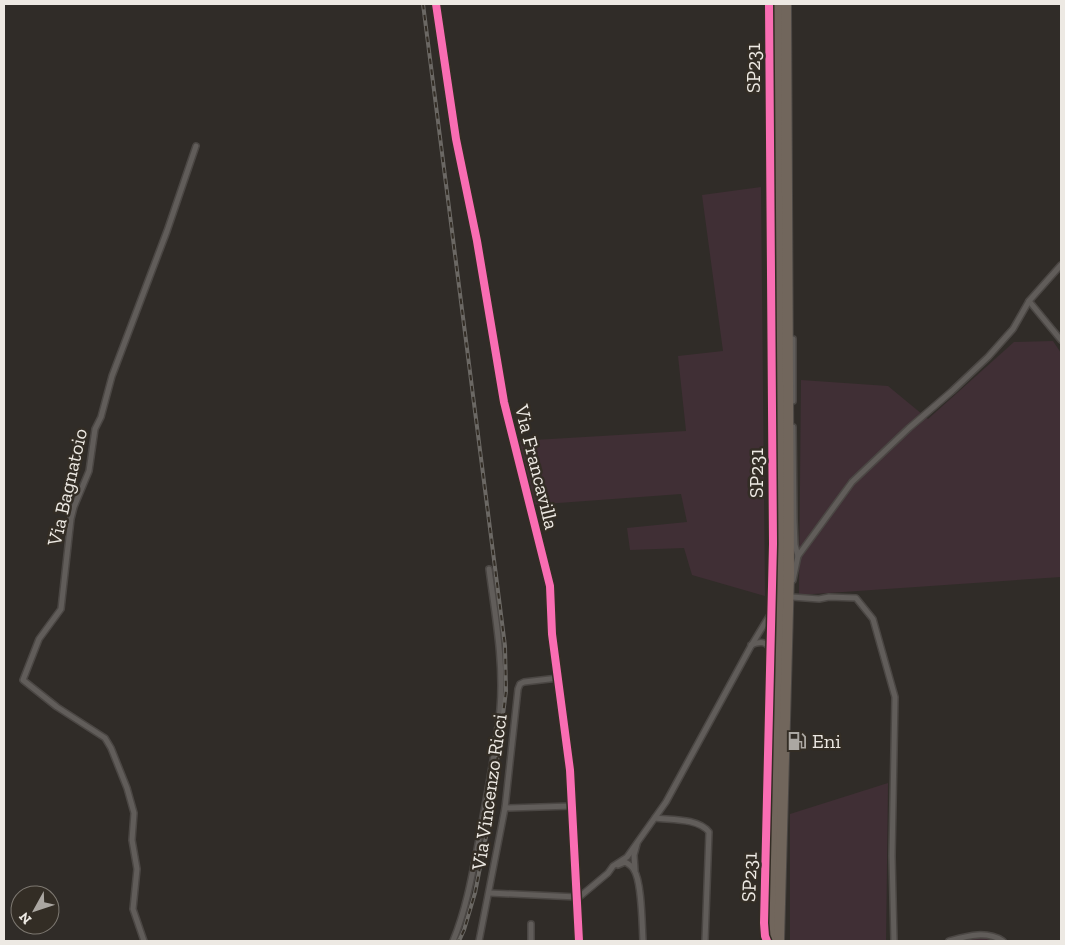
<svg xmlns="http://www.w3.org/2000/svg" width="1065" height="945" font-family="'Zilla Slab',serif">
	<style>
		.industrial { fill: #402f35 }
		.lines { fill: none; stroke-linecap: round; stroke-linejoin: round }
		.street-casing { stroke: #4b4744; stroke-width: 8 }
		.secondary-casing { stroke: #4b4744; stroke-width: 10 }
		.highway-casing { stroke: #4b4744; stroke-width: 12 }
		.street { stroke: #615d5a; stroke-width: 5 }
		.secondary { stroke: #615d5a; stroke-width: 8 }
		.highway { stroke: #71665c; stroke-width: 10 }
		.rail-casing { stroke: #6b6864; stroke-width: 4 }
		.rail { stroke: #332d25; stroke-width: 2; stroke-dasharray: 5.5; stroke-linecap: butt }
		.cycleway-casing { stroke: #332d25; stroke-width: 11 }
		.cycleway { stroke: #f96db3; stroke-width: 8 }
		.labels { text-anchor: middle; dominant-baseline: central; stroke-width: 5; stroke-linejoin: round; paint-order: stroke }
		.street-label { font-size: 20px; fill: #ede9e3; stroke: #332d25 }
		.poi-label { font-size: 20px; fill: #ede9e3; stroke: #332d25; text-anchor: start }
	</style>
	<rect width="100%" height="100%" fill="#302c28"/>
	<g class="industrial">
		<polygon points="761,187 765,596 692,575 684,548 630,550 627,528 687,522 681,494 531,505 517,441 686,431 678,356 723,351 702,195"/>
		<polygon points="1053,341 1061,353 1061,577 799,595 801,380 888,386 928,419 1014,342"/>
		<polygon points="888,783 886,941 790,941 790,814"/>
		<polygon points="978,937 995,938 998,941 959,941"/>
	</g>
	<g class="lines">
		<g class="street-casing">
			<g id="street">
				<polyline points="1029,301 1061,340"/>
				<polyline points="793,339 793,401"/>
				<polyline points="793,427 794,520 795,545 798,556"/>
				<polyline points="793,580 798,556 852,482 909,428 952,391 988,357 1013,329 1029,301 1061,265"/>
				<polyline points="792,597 819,599 829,597 856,598 873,619 895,697 892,856 894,941"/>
				<path d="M751,645C760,641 766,641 771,650"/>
				<polyline points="505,808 572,806"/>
				<path d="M655,818C671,820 698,818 709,832L705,941"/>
				<path d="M618,865L625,862C629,864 632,866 634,870C642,882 642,925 643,941"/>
				<polyline points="635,870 634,855 637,844"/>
				<polyline points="489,893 577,897"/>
				<polyline points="577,899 608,873 613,866 627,857 666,802 751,646 771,613"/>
				<polyline points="144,941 133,909 137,869 132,840 134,813 127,788 111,748 105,738 57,707 23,680 39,639 61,609 71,519 74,507 89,471 95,429 101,417 112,376 167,231 196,146"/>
				<path d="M453,941C467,907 473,870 480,834C487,793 496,751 500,709C504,663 495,615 489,569"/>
				<polyline points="479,941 505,808 518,689 520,684 524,682 558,678"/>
				<polyline points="531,941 531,924"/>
				<polyline points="767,941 765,936 764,923 773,544 769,4"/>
				<path d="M949,941C967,936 986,930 1003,941"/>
			</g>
		</g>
		<g class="secondary-casing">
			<polyline id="secondary" points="436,4 456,139 477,241 504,402 550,586 552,634 570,770 579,941"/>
		</g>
		<g class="highway-casing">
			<g id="highway">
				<polyline points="771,941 780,574 777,4"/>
				<polyline points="779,941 789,573 786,4"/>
			</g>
		</g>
		<use href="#street" class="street"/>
		<use href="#secondary" class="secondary"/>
		<use href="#highway" class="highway"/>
		<g class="rail-casing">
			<polyline id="rail" points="423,4 505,646 506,691 490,816 475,893 464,930 459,941"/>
		</g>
		<use href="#rail" class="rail"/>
		<g class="cycleway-casing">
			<g id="cycleway">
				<polyline points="436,4 456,139 477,241 504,402 550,586 552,634 570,770 579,941"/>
				<polyline points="767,941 765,936 764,923 773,544 769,4"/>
			</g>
		</g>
		<use href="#cycleway" class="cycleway"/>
	</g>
	<defs>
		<g id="fuel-bare" transform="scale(1.5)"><path d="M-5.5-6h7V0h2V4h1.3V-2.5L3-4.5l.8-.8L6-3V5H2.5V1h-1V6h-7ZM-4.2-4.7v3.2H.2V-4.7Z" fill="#aba7a2" stroke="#332d25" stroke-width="2.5" paint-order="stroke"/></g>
	</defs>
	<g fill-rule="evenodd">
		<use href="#fuel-bare" x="797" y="741"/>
	</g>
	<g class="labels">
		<g class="street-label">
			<text transform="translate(753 68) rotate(-90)">SP231</text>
			<text transform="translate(537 467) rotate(76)">Via Francavilla</text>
			<text transform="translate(756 473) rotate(-90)">SP231</text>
			<text transform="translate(67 487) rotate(-77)">Via Bagnatoio</text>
			<text transform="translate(489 792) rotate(-82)">Via Vincenzo Ricci</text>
			<text transform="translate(749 877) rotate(-88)">SP231</text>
		</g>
		<g class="poi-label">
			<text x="812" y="741">Eni</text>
		</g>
	</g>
	<rect width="1065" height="945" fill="none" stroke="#ede9e3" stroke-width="10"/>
	<g transform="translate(35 910) rotate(230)"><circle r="24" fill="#332d25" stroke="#7d7871"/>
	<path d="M0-4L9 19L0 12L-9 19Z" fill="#aba7a2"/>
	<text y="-8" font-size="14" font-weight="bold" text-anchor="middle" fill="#ede9e3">N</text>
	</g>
</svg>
